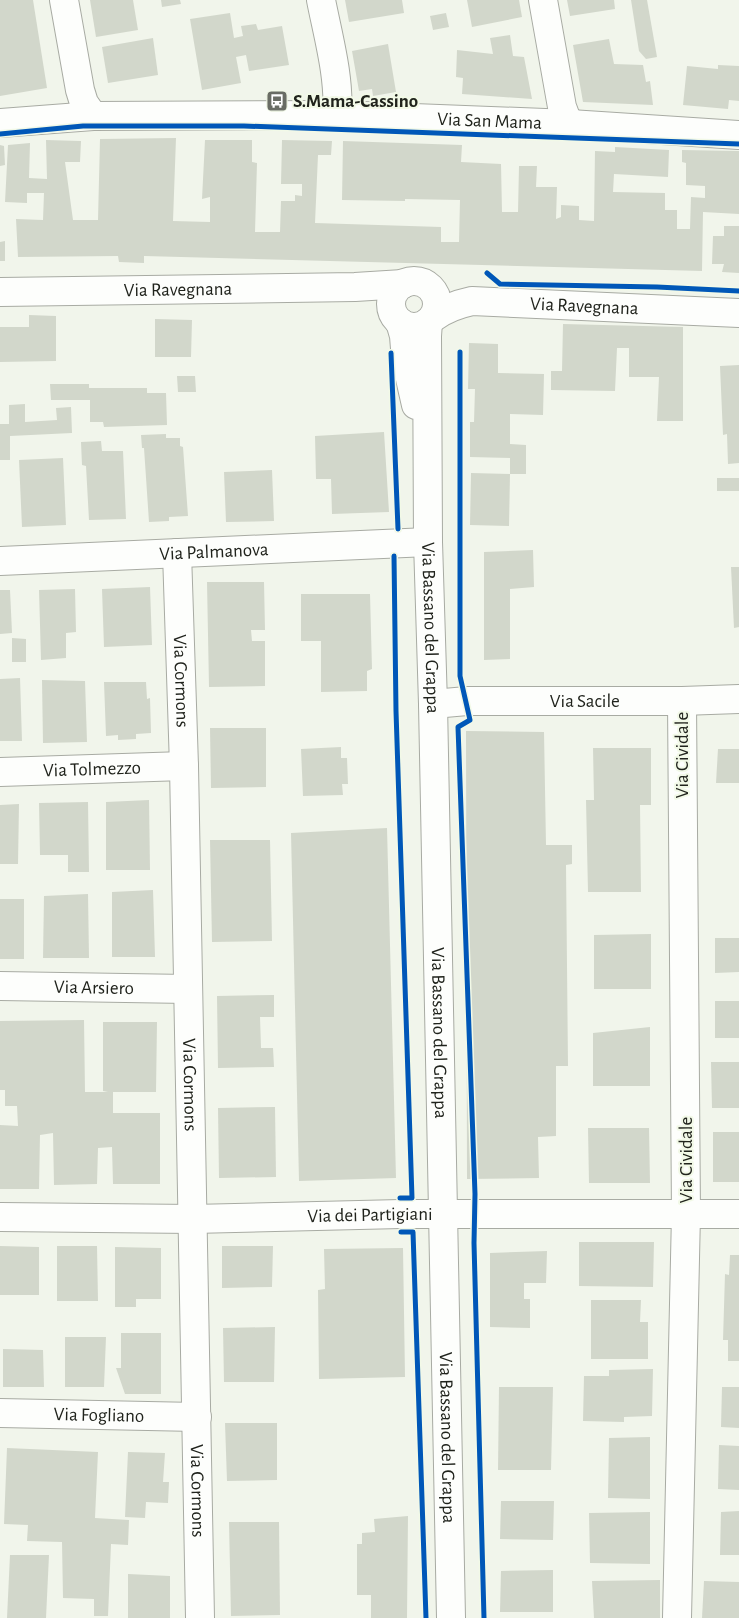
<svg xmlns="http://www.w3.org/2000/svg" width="739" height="1618" font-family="'Alegreya Sans',sans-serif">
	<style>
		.building { fill: #d2d7cb }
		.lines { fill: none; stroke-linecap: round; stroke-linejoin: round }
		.minor-casing { stroke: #a8aba3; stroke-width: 30 }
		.minor { stroke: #fdfefc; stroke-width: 28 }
		.cycleway-casing { stroke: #f2f9e7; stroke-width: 8 }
		.cycleway { stroke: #0057b8; stroke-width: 5 }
		.labels { text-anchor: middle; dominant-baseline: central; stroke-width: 4; stroke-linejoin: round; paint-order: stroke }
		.poi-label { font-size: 19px; font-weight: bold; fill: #20231c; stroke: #f2f9e7; text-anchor: start }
		.street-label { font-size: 19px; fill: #20231c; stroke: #f2f9e7 }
	</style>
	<rect width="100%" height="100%" fill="#f1f5eb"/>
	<g class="building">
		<polygon points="0,0 33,0 47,88 0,96"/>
		<polygon points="90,0 133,0 138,30 96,37"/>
		<polygon points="161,0 180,0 181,4 162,7"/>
		<polygon points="345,0 402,0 404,13 349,22"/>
		<polygon points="467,0 519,0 522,17 472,27"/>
		<polygon points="567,0 614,0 615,9 570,16"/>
		<polygon points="631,0 647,0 657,57 646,59 639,51"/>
		<polygon points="230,13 234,38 243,36 241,26 256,24 258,30 282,26 289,65 249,71 246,55 236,57 241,83 202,90 190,19"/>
		<polygon points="446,13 449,27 433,30 430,16"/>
		<polygon points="510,35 513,56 524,57 532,99 462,94 463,78 456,77 457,50 493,54 490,38"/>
		<polygon points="153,38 158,75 108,83 102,47"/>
		<polygon points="609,39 614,64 643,65 646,82 650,81 653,105 583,102 573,45"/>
		<polygon points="388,44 396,92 373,96 372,89 359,91 352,51"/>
		<polygon points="718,65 739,66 739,101 729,100 728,109 683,105 687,66 718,69"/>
		<polygon points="176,138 173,221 210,222 210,197 202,199 205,140 252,140 252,162 257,163 255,232 280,232 281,201 295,201 295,195 302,196 302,184 281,184 282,140 332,141 331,155 318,155 315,223 441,227 441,242 459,242 460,200 405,199 405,201 342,200 343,141 462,145 461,162 501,164 502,212 518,212 519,166 537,166 536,187 557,187 556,219 561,217 561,205 579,206 579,220 594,221 595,151 615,152 615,147 669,150 668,177 614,174 613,192 665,193 665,210 677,210 677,229 690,229 691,197 705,198 705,186 686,185 686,163 682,162 682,150 739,151 739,214 703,212 702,271 144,256 144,263 119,262 118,256 18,257 16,219 43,220 44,193 27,193 27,203 5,202 8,145 30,143 29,178 47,179 46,140 81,141 80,162 65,162 73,220 98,220 100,139"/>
		<polygon points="0,145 4,146 5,165 0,166"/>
		<polygon points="724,226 739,226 739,273 722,272 724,264 712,264 713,236 724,236"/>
		<polygon points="5,241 5,261 0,261 0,242"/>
		<polygon points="29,315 56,316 56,361 0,362 0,327 29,327"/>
		<polygon points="155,319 192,320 191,357 155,357"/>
		<polygon points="563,324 683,327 683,421 657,421 659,377 629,377 629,348 617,348 615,391 551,390 551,371 562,371"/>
		<polygon points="469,343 498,344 498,373 544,374 543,415 510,414 510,444 526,445 526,474 510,474 510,458 470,457 470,422 474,422 475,389 468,389"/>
		<polygon points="739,365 739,463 728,464 727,434 723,435 720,366"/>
		<polygon points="177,376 195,376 196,392 178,392"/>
		<polygon points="50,384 89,384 89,388 147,388 147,393 166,393 167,425 104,427 103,422 90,422 90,400 51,400"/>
		<polygon points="25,404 25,422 57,420 56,408 71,407 72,433 10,436 10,460 0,460 0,424 9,424 9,405"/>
		<polygon points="384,432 389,512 332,514 331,479 316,479 315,436"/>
		<polygon points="166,434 166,438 180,438 180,446 183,447 188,516 169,517 169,521 149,522 144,448 142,448 141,435"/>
		<polygon points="101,441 102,451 123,451 126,519 89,520 86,466 82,465 81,442"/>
		<polygon points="63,458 66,525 22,527 19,460"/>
		<polygon points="272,470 274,521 226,522 224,472"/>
		<polygon points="471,473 510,474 509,526 470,525"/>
		<rect x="717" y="478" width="22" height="13"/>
		<polygon points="533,550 534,587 510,589 510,659 484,660 484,552"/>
		<polygon points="731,567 739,567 739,627 734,628"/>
		<polygon points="207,582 264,582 265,630 251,630 252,641 265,641 265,686 209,687"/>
		<polygon points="150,587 152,645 104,647 102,589"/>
		<polygon points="75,589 76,632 66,633 66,658 41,660 39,590"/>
		<polygon points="0,590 10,590 12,633 0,634"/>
		<polygon points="301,594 370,594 372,669 367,671 367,691 321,692 321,641 301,641"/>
		<polygon points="12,638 26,639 26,662 12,662"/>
		<polygon points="20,678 22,741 0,741 0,679"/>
		<polygon points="42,680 85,681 87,742 43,743"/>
		<polygon points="104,682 146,682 147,699 150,698 151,733 136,734 136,739 118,740 118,735 106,736"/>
		<polygon points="210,728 266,728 266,787 211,788"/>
		<polygon points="466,731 544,732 546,845 572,845 572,864 566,865 568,1066 556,1066 556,1136 538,1137 539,1178 467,1179"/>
		<polygon points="341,747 341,758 347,758 348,784 342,784 343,795 303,796 301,749"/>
		<polygon points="593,748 651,748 651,805 640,805 641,892 588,892 586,800 594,800"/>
		<polygon points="718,749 739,749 739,783 716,783"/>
		<polygon points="149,800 150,870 106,870 106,802"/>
		<polygon points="88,802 89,872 68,872 68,855 40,855 39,803"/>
		<polygon points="19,804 18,864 0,864 0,805"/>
		<polygon points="387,828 396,1178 299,1181 291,833"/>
		<polygon points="210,840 270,840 272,941 212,942"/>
		<polygon points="153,890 155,957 112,957 112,892"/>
		<polygon points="88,894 89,958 43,958 44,896"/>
		<rect x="0" y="899" width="24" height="60"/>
		<polygon points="651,934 651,989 594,989 594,935"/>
		<polygon points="715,938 739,938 739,972 715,973"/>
		<polygon points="274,995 274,1017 260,1017 261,1048 273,1048 274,1067 218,1068 217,996"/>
		<rect x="715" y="1001" width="24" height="37"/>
		<polygon points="84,1020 85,1092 108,1092 103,1091 103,1022 157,1022 156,1092 113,1092 113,1113 160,1113 160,1184 113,1184 112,1147 98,1148 97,1184 54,1185 53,1133 40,1135 39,1189 0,1189 0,1125 18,1126 17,1106 5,1106 5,1090 0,1090 0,1021"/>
		<polygon points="650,1027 650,1086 593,1086 593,1033"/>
		<polygon points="711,1062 739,1062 739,1108 712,1108"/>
		<polygon points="275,1107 276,1177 219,1178 218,1108"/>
		<polygon points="588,1128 649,1128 650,1183 589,1183"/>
		<rect x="713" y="1132" width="26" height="50"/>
		<polygon points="579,1242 654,1242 653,1287 579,1286"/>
		<polygon points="0,1246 39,1247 39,1295 0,1295"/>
		<polygon points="57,1246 97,1246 98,1301 57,1301"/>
		<polygon points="222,1246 273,1246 272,1287 222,1288"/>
		<polygon points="115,1247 161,1248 161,1299 136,1299 136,1307 115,1307"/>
		<polygon points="403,1248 405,1377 319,1379 318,1290 325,1289 324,1249"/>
		<polygon points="547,1251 546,1283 524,1283 524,1299 530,1299 530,1328 490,1327 490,1253"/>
		<polygon points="730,1255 739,1255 739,1361 728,1361 728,1340 723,1340 725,1274 729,1275"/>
		<polygon points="591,1300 641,1300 640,1322 648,1322 648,1359 591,1359"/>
		<polygon points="275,1327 274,1382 224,1382 223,1328"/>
		<polygon points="121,1333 161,1333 161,1394 125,1394 116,1368 121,1368"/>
		<polygon points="65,1337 106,1337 104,1387 65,1387"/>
		<polygon points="3,1349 43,1350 44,1387 3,1387"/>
		<polygon points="653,1369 652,1416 624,1417 624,1422 583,1421 584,1376 609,1376 609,1370"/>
		<polygon points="499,1387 553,1387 551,1470 498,1470"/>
		<polygon points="722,1387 739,1387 739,1428 721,1427"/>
		<polygon points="225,1423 277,1423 277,1480 227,1481"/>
		<polygon points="650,1437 650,1499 608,1498 609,1438"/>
		<polygon points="719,1445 739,1446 739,1490 718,1489"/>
		<polygon points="7,1448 98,1452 95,1518 129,1520 128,1545 111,1544 108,1616 94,1616 94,1599 63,1598 62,1542 27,1541 28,1525 4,1524"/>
		<polygon points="128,1452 165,1453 163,1482 169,1482 168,1503 146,1502 145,1518 125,1517"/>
		<polygon points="501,1501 554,1501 553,1540 500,1539"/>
		<polygon points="739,1511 739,1555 720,1555 721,1512"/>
		<polygon points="650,1512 650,1564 590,1563 589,1513"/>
		<polygon points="408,1516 407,1618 371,1618 371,1595 357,1595 357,1544 362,1544 362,1533 375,1532 374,1519"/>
		<polygon points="229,1522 279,1522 280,1615 231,1616"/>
		<polygon points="10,1555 49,1555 46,1618 7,1618"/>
		<polygon points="553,1570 553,1612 500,1612 501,1571"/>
		<polygon points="128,1574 170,1576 170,1618 128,1618"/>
		<polygon points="660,1580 660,1618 594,1618 592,1581"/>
		<polygon points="704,1581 739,1582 739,1618 702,1618"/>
	</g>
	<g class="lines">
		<g class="minor-casing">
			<g id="minor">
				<polyline points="64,0 80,90 84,103 93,116"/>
				<path d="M321,0C328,36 340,78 337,115"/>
				<polyline points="543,0 562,107 565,115 570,124"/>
				<path id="s1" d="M0,123L93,116L337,115L570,124L739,135"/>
				<circle cx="414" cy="304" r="23"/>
				<path id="s2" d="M0,292L355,287L403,284"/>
				<path id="s3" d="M434,317C446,308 458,304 472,301L739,313"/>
				<polyline points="400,322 404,336 406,361 416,405"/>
				<path id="s4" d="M428,322L427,336L428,542L433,704L451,1618"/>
				<path id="s5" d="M177,553L184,766L200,1618"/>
				<path id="s6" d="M0,561L428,542"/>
				<path id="s7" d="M433,704L467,701H682L739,699"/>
				<path id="s8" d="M0,772L184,766"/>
				<path id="s9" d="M0,986L188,989"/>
				<path id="s10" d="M0,1217L193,1219L401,1214H739"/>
				<path id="s11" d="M0,1413L197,1417"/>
				<polyline points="677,1618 686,1214 682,701"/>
			</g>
		</g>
		<use href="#minor" class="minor"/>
		<g class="cycleway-casing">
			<g id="cycleway">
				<polyline points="0,134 83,126 244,126 739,144"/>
				<polyline points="487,273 500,284 657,287 739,291"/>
				<polyline points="460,352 460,676 470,720 458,727 475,1194 474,1243 484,1618"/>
				<polyline points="391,353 398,529"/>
				<polyline points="394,556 396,711 412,1198 400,1198"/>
				<polyline points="401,1232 413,1232 426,1618"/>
			</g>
		</g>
		<use href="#cycleway" class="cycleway"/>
	</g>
	<defs>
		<g id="bus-square" transform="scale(1.125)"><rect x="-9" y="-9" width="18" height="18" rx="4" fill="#696c64" stroke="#f2f9e7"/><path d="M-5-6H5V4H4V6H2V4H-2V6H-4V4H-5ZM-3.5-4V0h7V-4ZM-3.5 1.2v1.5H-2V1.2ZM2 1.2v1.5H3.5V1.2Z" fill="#fff"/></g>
	</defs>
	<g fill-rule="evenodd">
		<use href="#bus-square" x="277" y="101"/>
	</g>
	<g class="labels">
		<g class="poi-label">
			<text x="293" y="101">S.Mama-Cassino</text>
		</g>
		<g class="street-label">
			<text stroke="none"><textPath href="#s1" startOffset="490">Via San Mama</textPath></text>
			<text stroke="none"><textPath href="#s2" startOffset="178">Via Ravegnana</textPath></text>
			<text stroke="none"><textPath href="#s3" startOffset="154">Via Ravegnana</textPath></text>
			<text stroke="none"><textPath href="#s6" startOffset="214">Via Palmanova</textPath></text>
			<text stroke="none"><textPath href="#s4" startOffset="306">Via Bassano del Grappa</textPath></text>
			<text stroke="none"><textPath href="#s5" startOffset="128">Via Cormons</textPath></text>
			<text stroke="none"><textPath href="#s7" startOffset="152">Via Sacile</textPath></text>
			<text transform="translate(682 755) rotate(-90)">Via Cividale</text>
			<text stroke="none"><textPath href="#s8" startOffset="92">Via Tolmezzo</textPath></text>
			<text stroke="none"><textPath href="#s9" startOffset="94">Via Arsiero</textPath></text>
			<text stroke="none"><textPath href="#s4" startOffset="711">Via Bassano del Grappa</textPath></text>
			<text stroke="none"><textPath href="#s5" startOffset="532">Via Cormons</textPath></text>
			<text transform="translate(686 1160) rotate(-90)">Via Cividale</text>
			<text stroke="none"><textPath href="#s10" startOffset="370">Via dei Partigiani</textPath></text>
			<text stroke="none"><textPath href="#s11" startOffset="99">Via Fogliano</textPath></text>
			<text stroke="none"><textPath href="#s4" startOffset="1116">Via Bassano del Grappa</textPath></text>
			<text stroke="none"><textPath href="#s5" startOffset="938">Via Cormons</textPath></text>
		</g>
	</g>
</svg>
